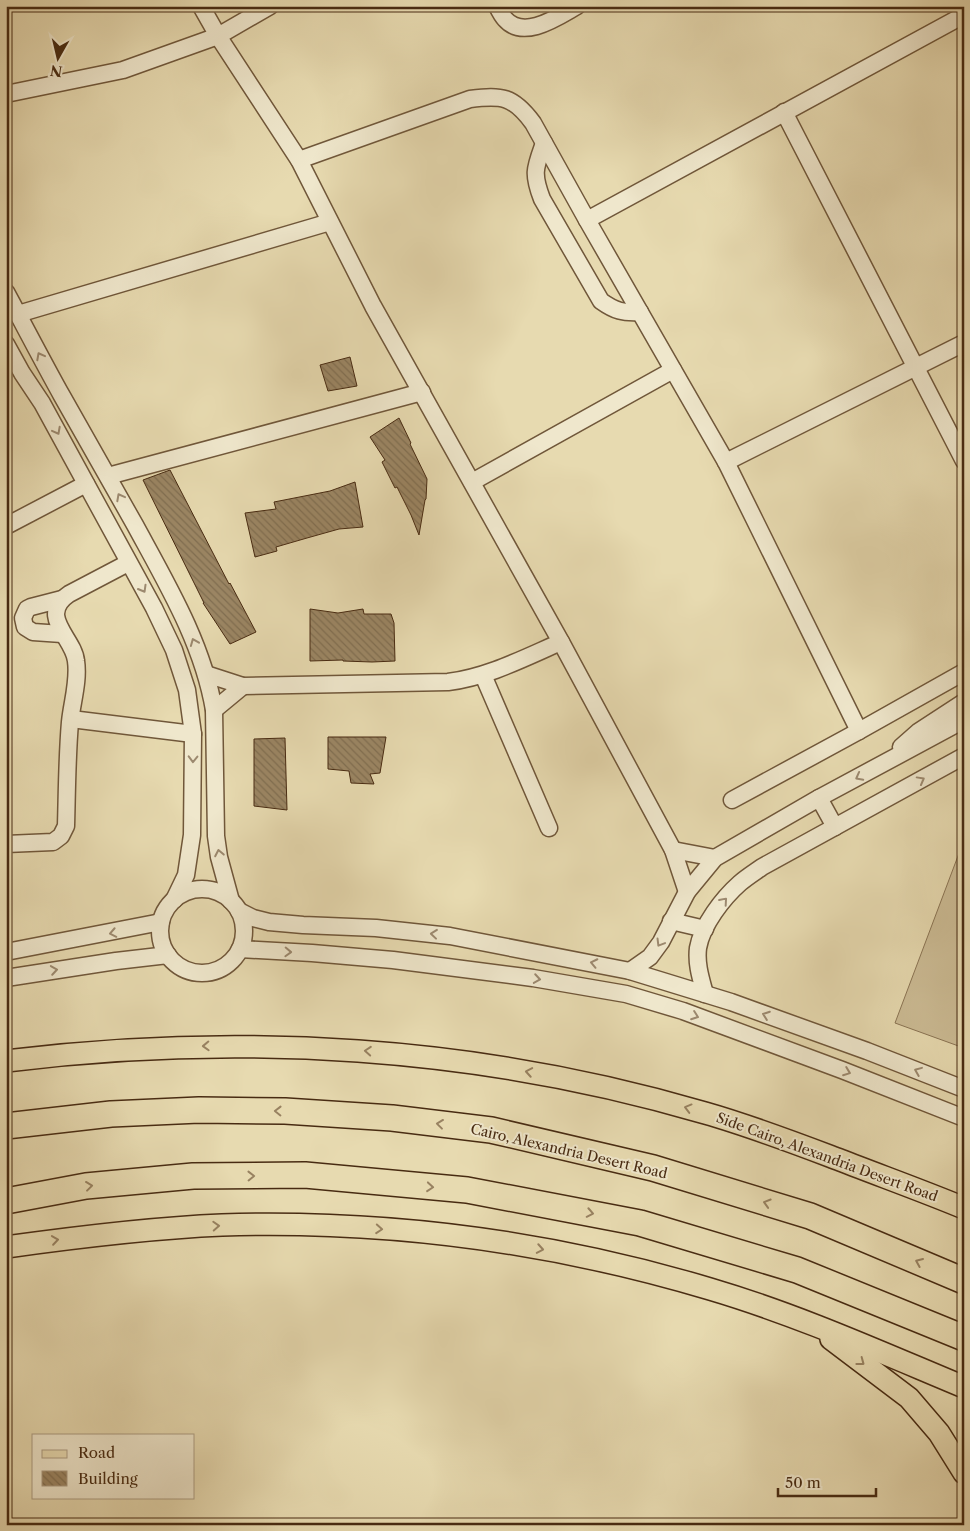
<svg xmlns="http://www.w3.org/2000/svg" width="970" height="1531" font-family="'Libre Caslon Text',serif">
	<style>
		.pitch { fill: #ccbc95; stroke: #8a7454 }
		.building { fill: url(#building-back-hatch); stroke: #482b12 }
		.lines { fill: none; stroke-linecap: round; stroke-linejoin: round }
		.minor-casing { stroke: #70573a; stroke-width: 19 }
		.major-casing { stroke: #482b12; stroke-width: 24 }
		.highway-casing { stroke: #482b12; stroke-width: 28 }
		.minor { stroke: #efe7cc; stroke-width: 16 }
		.major { stroke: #e7dab0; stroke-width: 21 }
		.highway { stroke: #e7dab0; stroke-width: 25 }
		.oneway { stroke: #9c896f }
		.oneway2 { stroke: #988261 }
		.labels { text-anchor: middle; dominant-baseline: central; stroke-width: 4; stroke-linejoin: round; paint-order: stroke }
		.street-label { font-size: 14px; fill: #482b12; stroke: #efe7cc }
	</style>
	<defs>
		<pattern id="building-back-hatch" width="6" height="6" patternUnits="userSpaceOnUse" patternTransform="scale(1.25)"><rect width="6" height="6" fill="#9b8664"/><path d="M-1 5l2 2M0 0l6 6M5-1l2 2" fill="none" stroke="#806e51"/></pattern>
	</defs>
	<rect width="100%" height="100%" fill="#e7dab0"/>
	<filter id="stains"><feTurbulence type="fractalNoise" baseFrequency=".004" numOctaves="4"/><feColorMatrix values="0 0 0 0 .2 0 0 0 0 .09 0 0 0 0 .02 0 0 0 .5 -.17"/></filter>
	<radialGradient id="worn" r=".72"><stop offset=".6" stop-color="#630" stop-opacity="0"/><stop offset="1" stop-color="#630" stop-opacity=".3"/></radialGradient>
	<polygon class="pitch" points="964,840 964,1048 895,1023"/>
	<g class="building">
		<polygon points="350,357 357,386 328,391 320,365"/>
		<polygon points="399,418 411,443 410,444 427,479 426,499 425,500 419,535 411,515 397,487 395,488 382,462 385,460 370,437"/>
		<polygon points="170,470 229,584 230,583 256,632 230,644 203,603 204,603 143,480"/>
		<polygon points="355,482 363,527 339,529 307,538 276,547 277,551 255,557 245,513 276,509 274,502 330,491"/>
		<polygon points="310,609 338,613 363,609 364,614 391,614 394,623 395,661 372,662 343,661 343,660 310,661"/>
		<polygon points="328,737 386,737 380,773 370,774 374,784 351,783 349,771 328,769"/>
		<polygon points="285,738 287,810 254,806 254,739"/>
	</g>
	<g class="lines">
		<g class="minor-casing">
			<g id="minor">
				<polyline points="201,6 218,36 299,160 373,306 561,642 673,850 687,892"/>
				<path d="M497,6C499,10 502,16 505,19C524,41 559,16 577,6"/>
				<polyline points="6,94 123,70 218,36 270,6"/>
				<polyline points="784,112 964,461"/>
				<path d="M544,143C535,168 532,173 542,199L601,301C615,311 623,313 640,312"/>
				<path d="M299,160L470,99C502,95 513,96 533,123L587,220L726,462L859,731"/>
				<polyline points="587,220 964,15"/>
				<path d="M6,292C25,327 43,362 62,396C86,439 111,482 135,525C167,584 203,644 214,710L216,836L219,857L231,901"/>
				<polyline points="18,314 330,222"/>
				<polyline points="6,344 22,373 42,403 154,608 174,650 187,690 193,734 192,835 186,875 174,900"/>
				<polyline points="726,462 964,343"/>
				<polyline points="108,476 422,392"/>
				<polyline points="472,482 673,370"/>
				<polyline points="6,526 86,484"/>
				<polyline points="62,599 31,607 27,609 23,618 25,627 33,632 62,634"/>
				<path d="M206,674L243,686L448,682C488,677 524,658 561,642"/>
				<polyline points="483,675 549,828"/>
				<polyline points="214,710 243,686"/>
				<polyline points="71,719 193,734"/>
				<polyline points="901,747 918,732 964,702"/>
				<polyline points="819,798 835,827"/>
				<polyline points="732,800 859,731 964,672"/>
				<path d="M6,844L53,842L61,836L66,826C67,791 67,757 70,722C72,702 79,681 76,661C74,638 37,616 69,594L128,563"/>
				<polyline points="673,850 715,858"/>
				<circle cx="202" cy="931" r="42"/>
				<polyline points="239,911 253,918 269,922 303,925 376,928 450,936 630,971 731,1002 867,1051 964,1089"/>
				<polyline points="671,921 705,929"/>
				<polyline points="240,949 312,953 393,960 533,978 626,994 683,1011 842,1070 964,1118"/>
				<polyline points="6,952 161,922"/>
				<polyline points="630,971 650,957 661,942 687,892 715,858 819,798 964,720"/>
				<polyline points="6,978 116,961 168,955"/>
				<path d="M705,994C701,979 696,964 698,948C702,925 723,898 740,883C747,877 755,872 762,867L964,756"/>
			</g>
		</g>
		<g class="major-casing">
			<g id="major">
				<path d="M6,1061C240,1032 478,1046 705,1113C751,1126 795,1143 840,1160C881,1176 923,1191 964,1208"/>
				<path d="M6,1247C78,1237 150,1228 222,1225C387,1220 553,1242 710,1289C798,1315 880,1352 964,1387"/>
				<polyline points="831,1339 909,1398 939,1433 964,1473"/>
			</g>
		</g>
		<g class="highway-casing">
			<g id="highway">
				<polyline points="6,1126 111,1114 199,1110 285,1111 392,1118 491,1130 653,1168 810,1216 964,1281"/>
				<polyline points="6,1201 86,1186 193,1176 305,1175 467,1190 640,1223 797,1270 964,1338"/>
			</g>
		</g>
		<use href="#minor" class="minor"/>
		<use href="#major" class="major"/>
		<use href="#highway" class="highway"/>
	</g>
	<defs><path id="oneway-chevron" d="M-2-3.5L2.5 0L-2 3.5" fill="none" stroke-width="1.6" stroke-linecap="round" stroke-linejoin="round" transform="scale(1.25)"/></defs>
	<g class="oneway">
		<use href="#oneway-chevron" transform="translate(40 356) rotate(-118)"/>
		<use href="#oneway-chevron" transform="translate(57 431) rotate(62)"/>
		<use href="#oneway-chevron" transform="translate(120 497) rotate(-118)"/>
		<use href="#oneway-chevron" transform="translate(143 589) rotate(60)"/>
		<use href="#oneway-chevron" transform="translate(194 642) rotate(-112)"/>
		<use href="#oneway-chevron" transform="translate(193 759) rotate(91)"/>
		<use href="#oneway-chevron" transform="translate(859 777) rotate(152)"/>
		<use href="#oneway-chevron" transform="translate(921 780) rotate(-29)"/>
		<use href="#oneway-chevron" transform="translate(219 853) rotate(-101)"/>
		<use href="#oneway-chevron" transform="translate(724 901) rotate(-49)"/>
		<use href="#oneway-chevron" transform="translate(113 933) rotate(169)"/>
		<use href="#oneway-chevron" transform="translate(434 934) rotate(-174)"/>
		<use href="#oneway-chevron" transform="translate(660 943) rotate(121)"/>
		<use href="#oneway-chevron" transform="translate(288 952) rotate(2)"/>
		<use href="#oneway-chevron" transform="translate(594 963) rotate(-168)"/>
		<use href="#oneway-chevron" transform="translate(54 970) rotate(-9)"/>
		<use href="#oneway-chevron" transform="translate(537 979) rotate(9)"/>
		<use href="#oneway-chevron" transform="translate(766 1015) rotate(-160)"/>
		<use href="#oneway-chevron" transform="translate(695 1016) rotate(20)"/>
		<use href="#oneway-chevron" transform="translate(918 1071) rotate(-158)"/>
		<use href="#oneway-chevron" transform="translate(847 1072) rotate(21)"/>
	</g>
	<g class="oneway2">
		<use href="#oneway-chevron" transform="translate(206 1046) rotate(178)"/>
		<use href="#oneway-chevron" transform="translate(368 1051) rotate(-176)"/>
		<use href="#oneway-chevron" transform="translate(529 1072) rotate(-170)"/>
		<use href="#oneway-chevron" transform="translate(688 1108) rotate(-165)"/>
		<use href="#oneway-chevron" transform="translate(278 1111) rotate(-179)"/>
		<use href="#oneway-chevron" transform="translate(440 1124) rotate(-173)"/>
		<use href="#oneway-chevron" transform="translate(251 1176) rotate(-1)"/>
		<use href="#oneway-chevron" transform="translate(89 1186) rotate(-7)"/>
		<use href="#oneway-chevron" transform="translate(430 1187) rotate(5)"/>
		<use href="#oneway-chevron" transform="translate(767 1203) rotate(-163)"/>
		<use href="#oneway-chevron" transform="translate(590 1213) rotate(11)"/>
		<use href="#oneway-chevron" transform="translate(216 1226) rotate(-3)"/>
		<use href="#oneway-chevron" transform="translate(379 1229) rotate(4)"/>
		<use href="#oneway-chevron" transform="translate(55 1240) rotate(-8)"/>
		<use href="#oneway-chevron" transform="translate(540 1249) rotate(10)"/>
		<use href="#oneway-chevron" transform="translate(919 1262) rotate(-157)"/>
		<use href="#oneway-chevron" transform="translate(861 1362) rotate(37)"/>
	</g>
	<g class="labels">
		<g class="street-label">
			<text transform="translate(569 1151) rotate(13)">Cairo, Alexandria Desert Road</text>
			<text transform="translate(827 1157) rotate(20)">Side Cairo, Alexandria Desert Road</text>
		</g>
	</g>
	<rect width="970" height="1531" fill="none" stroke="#e7dab0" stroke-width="25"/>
	<rect x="8" y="8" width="955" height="1516" fill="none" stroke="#482b12" stroke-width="2.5"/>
	<rect x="12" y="12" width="945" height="1506" fill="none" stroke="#482b12"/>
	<rect x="32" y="1434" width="162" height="65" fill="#efe7cc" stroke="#ac9c82"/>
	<rect x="42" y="1450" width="25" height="8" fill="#e7dab0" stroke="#ac9c82"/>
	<text x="78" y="1458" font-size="15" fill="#482b12">Road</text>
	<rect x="42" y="1471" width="25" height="15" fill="url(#building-back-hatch)" stroke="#ac9c82"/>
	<text x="78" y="1484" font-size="15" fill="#482b12">Building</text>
	<g transform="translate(58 58) rotate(188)" stroke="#efe7cc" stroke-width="4" paint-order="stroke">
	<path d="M0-4L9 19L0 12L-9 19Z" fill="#482b12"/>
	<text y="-8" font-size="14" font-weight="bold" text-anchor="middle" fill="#482b12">N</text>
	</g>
	<path d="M778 1488v8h98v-8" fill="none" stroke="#482b12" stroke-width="2.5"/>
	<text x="785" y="1488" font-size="15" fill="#482b12" stroke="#efe7cc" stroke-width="4" paint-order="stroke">50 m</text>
	<rect width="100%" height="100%" filter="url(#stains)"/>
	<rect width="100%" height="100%" fill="url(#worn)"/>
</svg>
